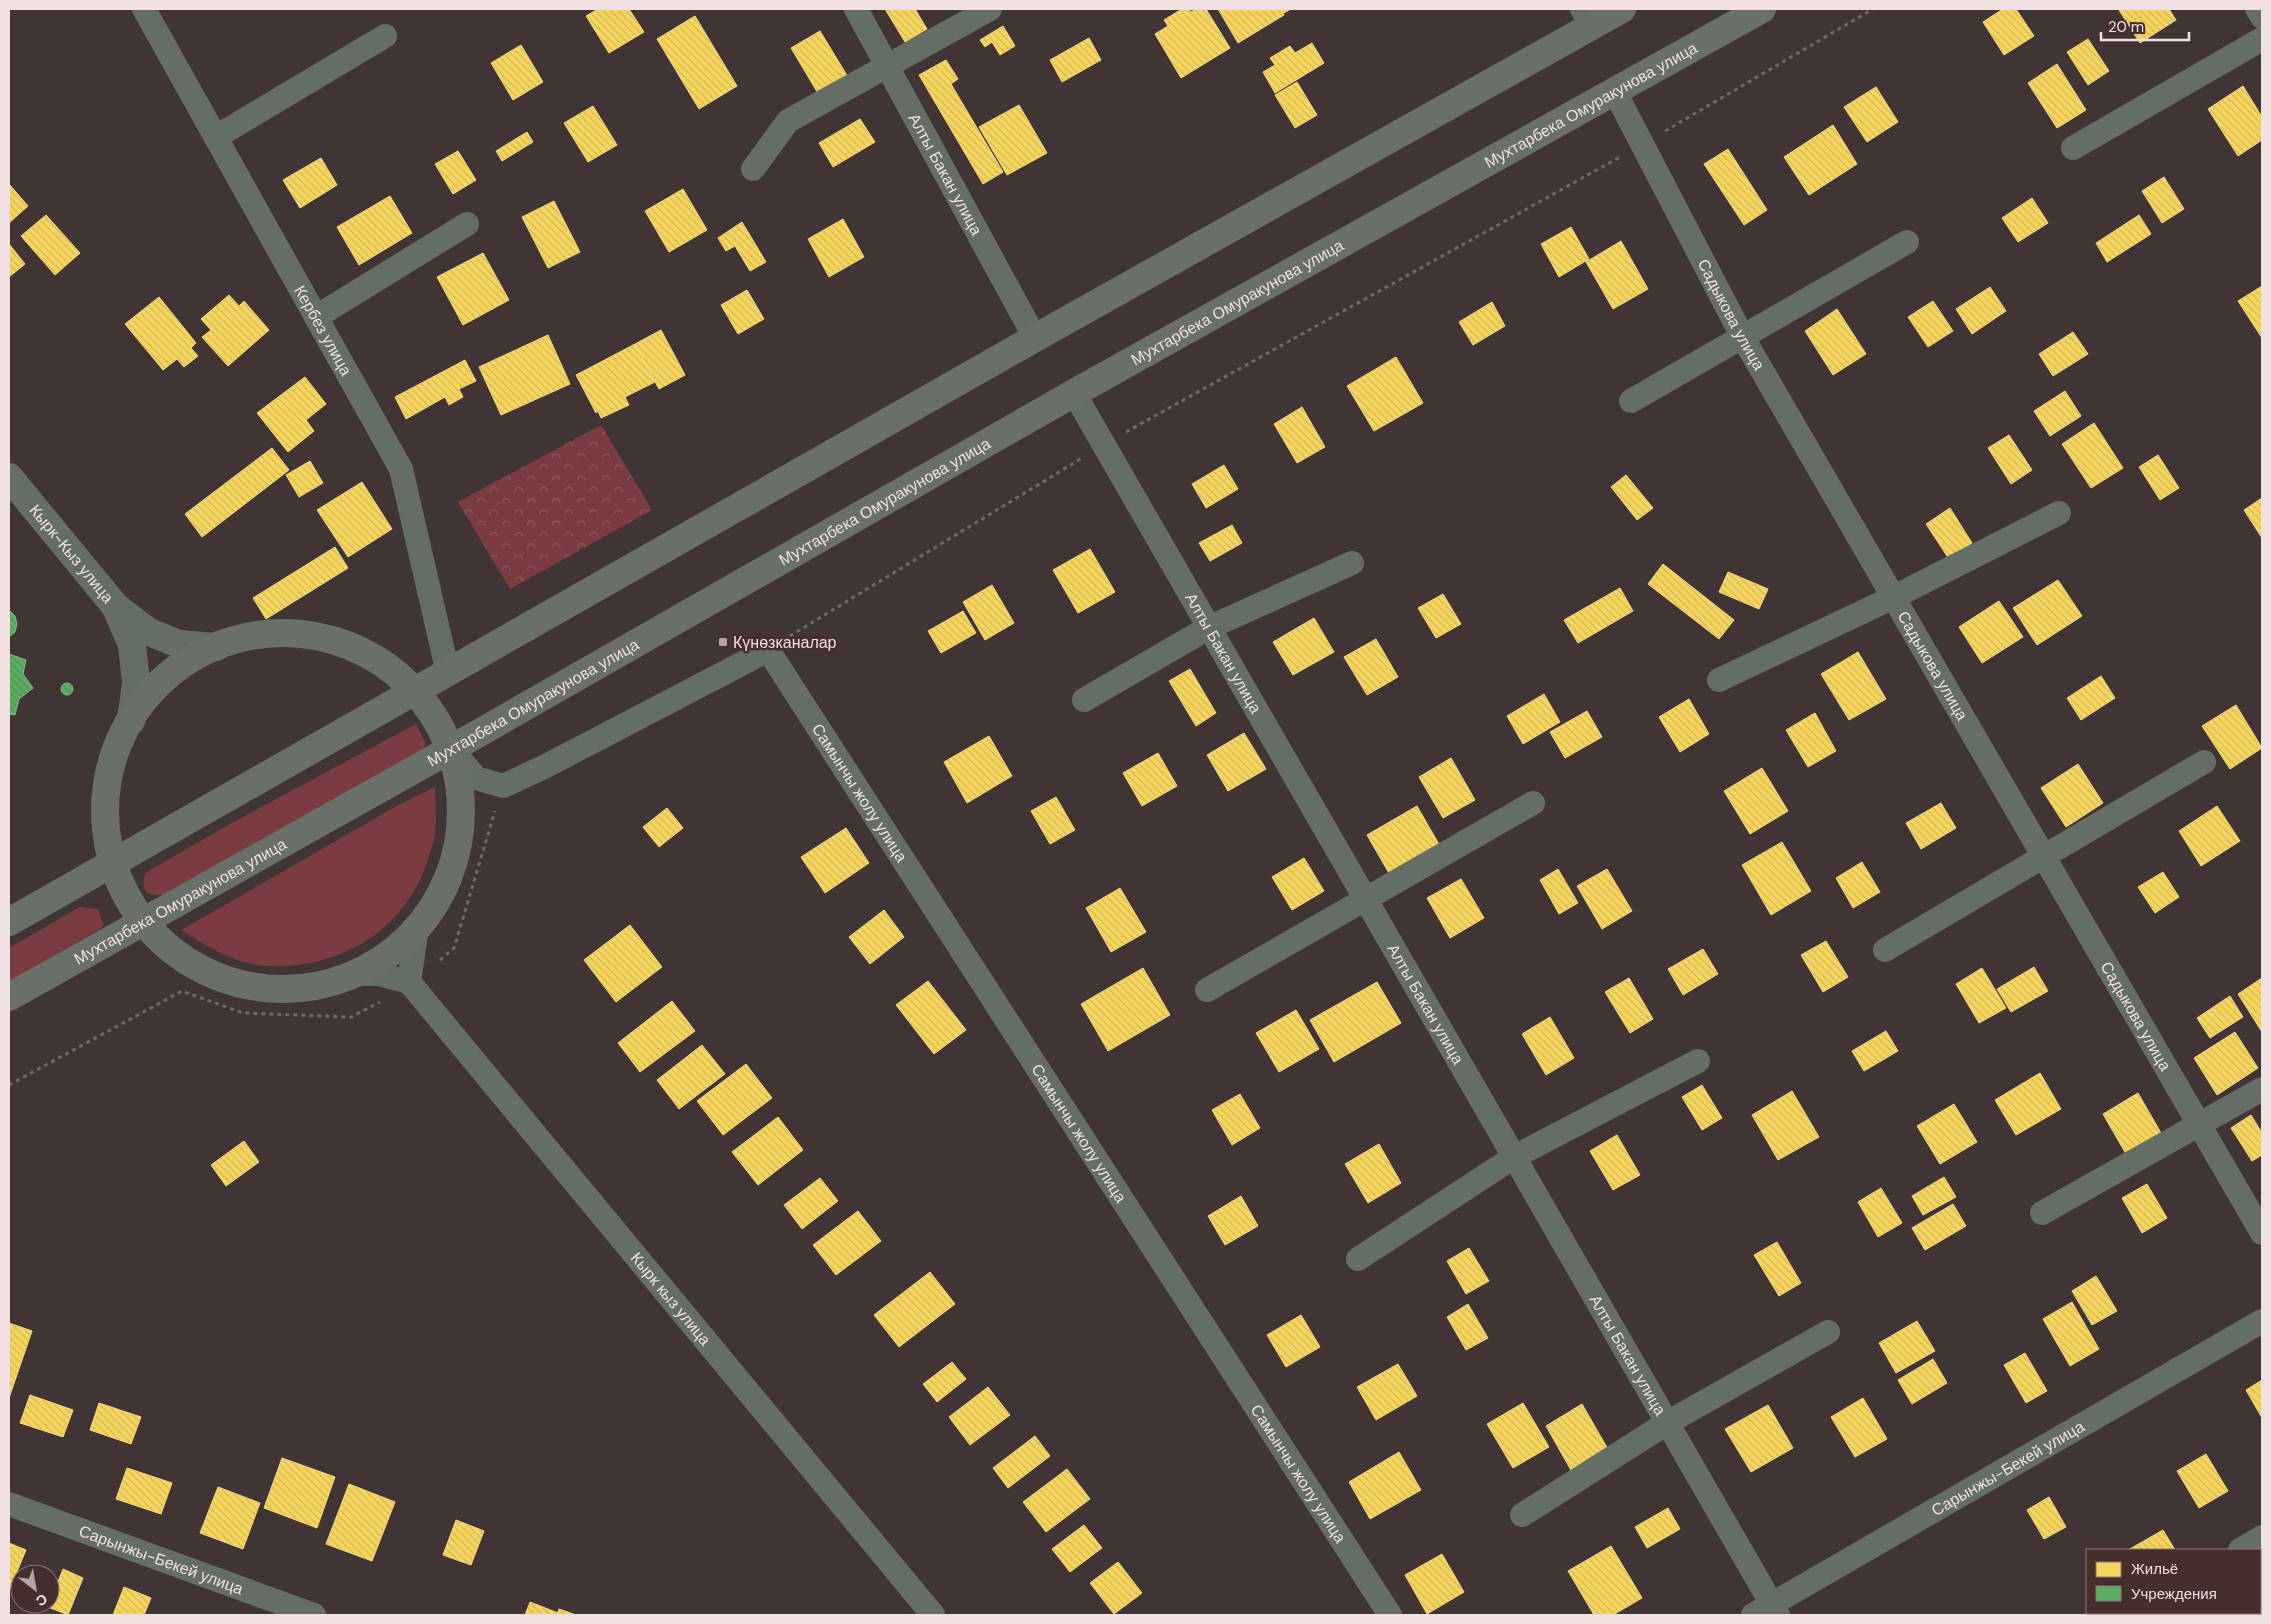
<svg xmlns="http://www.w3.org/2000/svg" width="2271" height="1624" font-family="'DM Sans',sans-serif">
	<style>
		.green { fill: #7a3c41 }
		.park { fill: url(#park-crowns) }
		.homes { fill: url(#homes-back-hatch); stroke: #f4d984 }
		.public { fill: url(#public-back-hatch); stroke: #87bd88 }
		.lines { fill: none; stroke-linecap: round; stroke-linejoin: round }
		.path { stroke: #686a65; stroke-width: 3; stroke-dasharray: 4 4; stroke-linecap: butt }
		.minor { stroke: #656e66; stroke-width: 24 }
		.tertiary { stroke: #656e66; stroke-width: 28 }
		.secondary { stroke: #697067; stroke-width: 28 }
		.poi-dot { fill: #b3a4a5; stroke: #462e2f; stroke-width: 2 }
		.labels { text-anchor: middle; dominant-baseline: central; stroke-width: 5; stroke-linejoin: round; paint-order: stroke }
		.street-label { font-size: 16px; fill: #f1e1e2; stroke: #462e2f }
		.poi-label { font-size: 16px; fill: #f1e1e2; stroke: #462e2f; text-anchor: start }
	</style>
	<defs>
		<pattern id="park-crowns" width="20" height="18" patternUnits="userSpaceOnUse" patternTransform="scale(1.25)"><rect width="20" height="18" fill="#7a3c41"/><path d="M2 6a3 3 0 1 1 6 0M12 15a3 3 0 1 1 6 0" fill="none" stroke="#8d585c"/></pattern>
		<pattern id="homes-back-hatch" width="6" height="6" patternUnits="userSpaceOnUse" patternTransform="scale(1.25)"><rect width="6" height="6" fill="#f6d55c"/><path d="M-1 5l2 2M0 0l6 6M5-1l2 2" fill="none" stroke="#d3b857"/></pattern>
		<pattern id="public-back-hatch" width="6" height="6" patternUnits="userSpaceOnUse" patternTransform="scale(1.25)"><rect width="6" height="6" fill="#5aae61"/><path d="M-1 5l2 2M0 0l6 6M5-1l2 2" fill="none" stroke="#558e58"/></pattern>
	</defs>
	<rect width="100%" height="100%" fill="#403434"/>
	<g class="green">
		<path d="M416,724L426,744L424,749L164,895C145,895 141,892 145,873L228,825Z"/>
		<path d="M435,787C435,802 437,818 435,833C435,841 430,851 428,859C406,930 341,969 268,966C236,965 207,946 181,930L402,803Z"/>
		<polygon points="80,907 98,909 104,925 98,930 9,982 9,948"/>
	</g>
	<polygon class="park" points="601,425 652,510 510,589 458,502"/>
	<g class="homes">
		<polygon points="598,9 629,9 644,32 609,53 586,16"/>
		<polygon points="885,9 915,9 927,29 905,42"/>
		<polygon points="1182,9 1189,9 1191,12 1197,9 1206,9 1230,48 1181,78 1155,34 1168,26 1164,20"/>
		<polygon points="1218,9 1281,9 1284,15 1238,43"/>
		<polygon points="1281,9 1291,9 1284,13"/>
		<polygon points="2003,9 2016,9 2034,36 2004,55 1983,22"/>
		<polygon points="2120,9 2169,9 2176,20 2140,43 2119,10"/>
		<polygon points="695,16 737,86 699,109 657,39"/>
		<polygon points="1003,26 1015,46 1000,55 992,42 985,47 980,40"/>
		<polygon points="820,31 848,77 819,95 791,48"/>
		<polygon points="1089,38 1101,60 1062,82 1050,60"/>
		<polygon points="2088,39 2109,71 2088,85 2067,52"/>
		<polygon points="1312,43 1324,63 1275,93 1263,72 1275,65 1270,58 1290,46 1295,53"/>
		<polygon points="521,45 543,82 513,100 491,63"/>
		<polygon points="946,60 958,79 951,84 1003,172 983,184 919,75"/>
		<polygon points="2057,64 2086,110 2057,128 2028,83"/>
		<polygon points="1297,82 1317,115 1295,128 1275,95"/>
		<polygon points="2243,86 2262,117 2262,140 2238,156 2208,109"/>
		<polygon points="1876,87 1898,122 1867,142 1844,107"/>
		<polygon points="1019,105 1047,153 1007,175 979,127"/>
		<polygon points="593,106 617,145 588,162 564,123"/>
		<polygon points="860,119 875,142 833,167 819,143"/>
		<polygon points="1833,125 1857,164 1809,195 1784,157"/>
		<polygon points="527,132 533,142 502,161 496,151"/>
		<polygon points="1728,149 1767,210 1744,225 1704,164"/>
		<polygon points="458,151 476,180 453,194 435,164"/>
		<polygon points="321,158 337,185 300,208 283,180"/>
		<polygon points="2164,177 2184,209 2162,223 2142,191"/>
		<polygon points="9,184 28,206 9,223"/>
		<polygon points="683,189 707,230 669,252 645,211"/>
		<polygon points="390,196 412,233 359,265 337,227"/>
		<polygon points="2032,198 2048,223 2018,242 2002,218"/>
		<polygon points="554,201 580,252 548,268 522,217"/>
		<polygon points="46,215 80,253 55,275 21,236"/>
		<polygon points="2139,215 2151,234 2107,262 2096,243"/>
		<polygon points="843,219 864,257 829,277 808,239"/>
		<polygon points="742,222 766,262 750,271 735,246 726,251 718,238"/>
		<polygon points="1571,227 1589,259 1559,277 1541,244"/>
		<polygon points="1621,241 1648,289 1613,309 1586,262"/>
		<polygon points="9,244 25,264 9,277"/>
		<polygon points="483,253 509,300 463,325 437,277"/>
		<polygon points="2262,286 2262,338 2238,301"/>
		<polygon points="1990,287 2006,311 1972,334 1956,309"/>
		<polygon points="747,290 764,319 738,334 721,305"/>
		<polygon points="229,295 239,306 244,301 269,330 228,366 202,337 211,330 201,319"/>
		<polygon points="159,297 196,343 191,348 198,356 184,367 177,359 163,370 125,324"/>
		<polygon points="1933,301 1953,331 1928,347 1908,317"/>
		<polygon points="1492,302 1505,326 1473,345 1459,322"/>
		<polygon points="1837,309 1866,354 1833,375 1805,331"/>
		<polygon points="661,330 685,375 659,389 635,344"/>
		<polygon points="2073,332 2088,354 2053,376 2039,354"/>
		<polygon points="548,335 570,384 501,415 479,367"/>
		<polygon points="635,344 655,382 625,397 629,405 601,418 598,411 596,413 576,375"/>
		<polygon points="1396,357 1423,403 1374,431 1347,386"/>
		<polygon points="465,360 476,381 459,389 463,397 449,405 445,397 406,419 395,397"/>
		<polygon points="305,377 326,404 306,420 314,431 288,452 257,413"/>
		<polygon points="2065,391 2081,416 2050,436 2034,411"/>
		<polygon points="1302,407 1325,447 1297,463 1274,424"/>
		<polygon points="2094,423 2123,468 2091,488 2062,444"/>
		<polygon points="2009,435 2032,470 2011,484 1988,448"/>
		<polygon points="272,448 289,470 202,537 185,514"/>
		<polygon points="2158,455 2179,488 2160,500 2139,467"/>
		<polygon points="310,461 323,483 299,497 286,475"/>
		<polygon points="1224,465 1238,489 1206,508 1192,484"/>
		<polygon points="1626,475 1653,508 1637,520 1611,487"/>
		<polygon points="362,482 392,529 348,557 317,510"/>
		<polygon points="2262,498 2262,538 2244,510"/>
		<polygon points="1950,508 1972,543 1949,559 1926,524"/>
		<polygon points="1232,525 1242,543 1210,561 1199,543"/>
		<polygon points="335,547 348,568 266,619 253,598"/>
		<polygon points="1090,549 1115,592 1078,613 1053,570"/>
		<polygon points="1663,564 1734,620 1719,639 1648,584"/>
		<polygon points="1728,572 1768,589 1759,609 1719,592"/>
		<polygon points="2058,580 2082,616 2037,645 2013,608"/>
		<polygon points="992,585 1014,623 985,640 963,602"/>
		<polygon points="1620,588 1633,611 1578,643 1564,620"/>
		<polygon points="1443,594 1461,624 1436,638 1418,608"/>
		<polygon points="1999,601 2023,637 1982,663 1959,627"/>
		<polygon points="963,611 976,633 941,653 928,631"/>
		<polygon points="1314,618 1334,652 1293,675 1273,642"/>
		<polygon points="1376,639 1398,677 1367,695 1344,657"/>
		<polygon points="1858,652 1886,699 1849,720 1821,674"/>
		<polygon points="1190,669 1216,713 1196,726 1169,681"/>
		<polygon points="2101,676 2115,698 2081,720 2067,698"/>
		<polygon points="1544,694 1560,722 1523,744 1507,716"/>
		<polygon points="1689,699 1709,734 1680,752 1659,717"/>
		<polygon points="2236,705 2262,748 2230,769 2202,726"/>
		<polygon points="1587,711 1602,737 1565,758 1550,732"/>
		<polygon points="1815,713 1836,751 1808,767 1786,730"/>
		<polygon points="1244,733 1266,769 1228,791 1207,755"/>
		<polygon points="989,736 1012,776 967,803 944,762"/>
		<polygon points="1158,753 1177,786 1142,806 1123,773"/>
		<polygon points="1451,758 1475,800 1443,818 1419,777"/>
		<polygon points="2078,764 2103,803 2066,827 2041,788"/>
		<polygon points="1762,768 1788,811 1750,834 1724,791"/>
		<polygon points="1056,797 1075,830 1050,844 1031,811"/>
		<polygon points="1941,803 1956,828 1921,849 1906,823"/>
		<polygon points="1417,806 1440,846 1390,875 1367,835"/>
		<polygon points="2217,806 2240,841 2201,866 2179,831"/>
		<polygon points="667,808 683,828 659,847 643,827"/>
		<polygon points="846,828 869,863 825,893 801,857"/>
		<polygon points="1782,842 1811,891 1771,915 1742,865"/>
		<polygon points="1304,858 1324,891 1292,910 1272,877"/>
		<polygon points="1862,862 1880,892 1853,908 1836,878"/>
		<polygon points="1558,869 1578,903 1559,914 1540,880"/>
		<polygon points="1607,869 1632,911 1602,929 1577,886"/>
		<polygon points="2163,872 2179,897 2155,913 2138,887"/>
		<polygon points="1461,879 1484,918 1450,938 1427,898"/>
		<polygon points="1120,888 1146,932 1111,952 1086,908"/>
		<polygon points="884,910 904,937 870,964 849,937"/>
		<polygon points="630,925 662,967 616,1002 584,960"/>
		<polygon points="1826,941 1848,977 1823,992 1801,955"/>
		<polygon points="1703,949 1718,974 1683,995 1668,969"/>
		<polygon points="2034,967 2048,991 2011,1012 1997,989"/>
		<polygon points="1143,968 1170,1015 1108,1051 1081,1004"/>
		<polygon points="1982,968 2006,1008 1979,1023 1956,984"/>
		<polygon points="1629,978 1653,1019 1630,1033 1605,992"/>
		<polygon points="2262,978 2262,1032 2238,994"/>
		<polygon points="928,981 966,1030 934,1054 896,1005"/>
		<polygon points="1377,982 1401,1023 1334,1062 1310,1020"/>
		<polygon points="2230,996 2243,1017 2210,1038 2197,1018"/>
		<polygon points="672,1001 695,1031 640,1072 618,1043"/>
		<polygon points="1296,1010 1319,1049 1279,1072 1256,1033"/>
		<polygon points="1550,1017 1574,1058 1546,1075 1522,1034"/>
		<polygon points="1886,1031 1898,1051 1864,1071 1852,1051"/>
		<polygon points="2235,1032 2258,1068 2217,1095 2194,1058"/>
		<polygon points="702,1045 725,1074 679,1109 657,1080"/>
		<polygon points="746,1064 772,1098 723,1135 697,1101"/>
		<polygon points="2040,1073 2061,1109 2016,1135 1995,1100"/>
		<polygon points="1702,1085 1722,1118 1702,1130 1682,1097"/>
		<polygon points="1792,1091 1819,1137 1778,1160 1752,1115"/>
		<polygon points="2138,1093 2161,1133 2126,1154 2103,1114"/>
		<polygon points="1240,1094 1260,1128 1232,1145 1212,1110"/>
		<polygon points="1954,1104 1977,1142 1940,1164 1917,1126"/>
		<polygon points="2251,1115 2262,1133 2262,1155 2252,1161 2231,1128"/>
		<polygon points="778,1117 803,1150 758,1185 732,1152"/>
		<polygon points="1617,1135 1640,1175 1613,1190 1590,1151"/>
		<polygon points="244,1141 259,1162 226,1186 211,1165"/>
		<polygon points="1379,1144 1401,1183 1368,1203 1345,1164"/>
		<polygon points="1944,1177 1956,1197 1923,1215 1912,1196"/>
		<polygon points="820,1178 838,1201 802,1229 784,1205"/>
		<polygon points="2147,1184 2167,1218 2142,1233 2122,1198"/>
		<polygon points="1881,1188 1902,1223 1878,1237 1858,1202"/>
		<polygon points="1241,1196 1258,1226 1225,1245 1208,1216"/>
		<polygon points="1953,1204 1966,1226 1925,1250 1912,1228"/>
		<polygon points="858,1211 881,1241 836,1275 813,1245"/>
		<polygon points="1777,1242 1801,1283 1779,1296 1754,1255"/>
		<polygon points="1469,1248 1489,1281 1466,1294 1447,1261"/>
		<polygon points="930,1272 955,1304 899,1347 874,1315"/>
		<polygon points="2096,1276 2117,1311 2092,1325 2072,1291"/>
		<polygon points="2072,1302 2099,1349 2070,1366 2043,1319"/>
		<polygon points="1468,1304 1488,1338 1466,1350 1447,1317"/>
		<polygon points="1301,1315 1320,1347 1286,1367 1267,1335"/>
		<polygon points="1917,1321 1935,1351 1896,1373 1879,1343"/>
		<polygon points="9,1323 32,1331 9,1398"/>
		<polygon points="2025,1353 2047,1391 2026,1403 2004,1365"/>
		<polygon points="1933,1359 1947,1383 1912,1404 1898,1380"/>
		<polygon points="952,1362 966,1379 937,1402 923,1384"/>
		<polygon points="1398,1364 1417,1396 1376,1420 1357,1387"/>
		<polygon points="2262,1380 2262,1418 2246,1390"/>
		<polygon points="988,1387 1010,1415 970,1445 949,1417"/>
		<polygon points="30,1395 73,1410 63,1437 20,1423"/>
		<polygon points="1863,1398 1887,1439 1855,1457 1831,1417"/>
		<polygon points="99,1403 141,1417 131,1444 90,1430"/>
		<polygon points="1523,1403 1549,1447 1513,1468 1487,1424"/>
		<polygon points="1582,1404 1609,1451 1572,1472 1546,1426"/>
		<polygon points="1768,1405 1793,1448 1751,1472 1725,1429"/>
		<polygon points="1035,1436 1050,1456 1008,1488 993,1468"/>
		<polygon points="1399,1452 1421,1490 1370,1519 1349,1482"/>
		<polygon points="2206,1454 2228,1491 2199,1508 2177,1471"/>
		<polygon points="282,1458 335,1477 317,1528 264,1508"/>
		<polygon points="127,1468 172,1483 161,1514 116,1499"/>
		<polygon points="1067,1469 1090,1499 1046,1532 1023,1502"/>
		<polygon points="349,1484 395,1502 372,1561 326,1544"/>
		<polygon points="218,1487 260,1503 243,1549 200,1533"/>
		<polygon points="2049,1497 2066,1527 2044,1539 2027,1510"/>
		<polygon points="1668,1508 1680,1529 1647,1548 1635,1527"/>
		<polygon points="456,1520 484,1531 471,1565 443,1555"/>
		<polygon points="1084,1525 1102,1548 1070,1572 1052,1549"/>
		<polygon points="2163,1530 2175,1550 2128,1550"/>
		<polygon points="9,1543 26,1550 9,1591"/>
		<polygon points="1611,1546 1642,1598 1613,1615 1594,1615 1568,1571"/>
		<polygon points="1442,1554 1464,1592 1427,1614 1405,1575"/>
		<polygon points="1118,1562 1142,1593 1114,1614 1090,1583"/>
		<polygon points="63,1569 83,1578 68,1615 48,1607"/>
		<polygon points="124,1587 151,1598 144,1615 113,1615"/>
		<polygon points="530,1602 558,1613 557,1615 525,1615"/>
		<polygon points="559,1609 576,1615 557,1615"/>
	</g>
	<g class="public">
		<polygon points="9,610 15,616 17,624 15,632 9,637"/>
		<polygon points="9,654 26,660 23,674 33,688 19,699 15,715 9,714"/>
		<circle cx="67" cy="689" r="6"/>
	</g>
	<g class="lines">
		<g class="path">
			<polyline points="1665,131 1873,9"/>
			<polyline points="1126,432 1620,157"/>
			<polyline points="790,636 1082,458"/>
			<polyline points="440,960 454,948 495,811"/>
			<polyline points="9,1085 182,991 243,1013 351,1017 380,1002"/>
		</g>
		<g class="minor">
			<path id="s1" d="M144,9L401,469L448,673"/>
			<path id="s2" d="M856,9L1035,338"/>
			<polyline points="1582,9 1592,26"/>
			<polyline points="2257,9 2262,17"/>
			<path id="s3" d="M1615,92L1742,336L2262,1233"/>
			<polyline points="216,137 385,36"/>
			<polyline points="2073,148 2262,39"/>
			<polyline points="753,169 788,121 990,9"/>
			<polyline points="316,317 467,224"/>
			<path id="s4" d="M1074,393L1778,1615"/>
			<polyline points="1631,401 1907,242"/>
			<polyline points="1719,680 1894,597 2059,513"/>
			<polyline points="1084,700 1208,628 1352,563"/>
			<path id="s5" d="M451,749L476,778L503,786L546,766L768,650L1390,1615"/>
			<polyline points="1885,950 2204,762"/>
			<path id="s6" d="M352,974H378L409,982L933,1615"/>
			<polyline points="409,982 417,928"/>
			<polyline points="1207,990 1533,803"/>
			<polyline points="2042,1213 2262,1089"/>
			<polyline points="1358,1259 1514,1157 1698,1061"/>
			<path id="s7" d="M9,1504L314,1615"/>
			<polyline points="1522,1515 1667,1423 1828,1332"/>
			<polyline points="2240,1550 2262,1537"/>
			<path id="s8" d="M1753,1615L2262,1321"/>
		</g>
		<g class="tertiary">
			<path id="s9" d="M9,477L116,607L149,632L179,644L216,647"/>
			<polyline points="116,608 132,645 136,682 131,721"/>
		</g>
		<g class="secondary">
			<circle cx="283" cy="811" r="178"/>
			<polyline points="9,922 1035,338 1622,9"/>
			<path id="s10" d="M9,997L451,749L1074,393L1762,9"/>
		</g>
	</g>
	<rect class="poi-dot" x="718" y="637" width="10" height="10" rx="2.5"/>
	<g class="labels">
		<g class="street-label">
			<text stroke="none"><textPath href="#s10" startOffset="1816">Мухтарбека Омуракунова улица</textPath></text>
			<text stroke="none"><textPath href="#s2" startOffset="188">Алты Бакан улица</textPath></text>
			<text stroke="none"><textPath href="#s10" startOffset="1411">Мухтарбека Омуракунова улица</textPath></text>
			<text stroke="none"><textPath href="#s3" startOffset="251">Садыкова улица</textPath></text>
			<text stroke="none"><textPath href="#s1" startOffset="368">Кербез улица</textPath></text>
			<text stroke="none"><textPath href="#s10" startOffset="1006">Мухтарбека Омуракунова улица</textPath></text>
			<text stroke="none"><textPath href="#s9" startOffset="99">Кырк-Кыз улица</textPath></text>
			<text stroke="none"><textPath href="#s4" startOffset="300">Алты Бакан улица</textPath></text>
			<text stroke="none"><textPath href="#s3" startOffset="656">Садыкова улица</textPath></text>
			<text stroke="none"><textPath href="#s10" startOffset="601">Мухтарбека Омуракунова улица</textPath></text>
			<text stroke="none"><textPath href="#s5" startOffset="534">Самынчы жолу улица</textPath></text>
			<text stroke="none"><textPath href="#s10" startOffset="196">Мухтарбека Омуракунова улица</textPath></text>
			<text stroke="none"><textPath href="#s4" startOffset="705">Алты Бакан улица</textPath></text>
			<text stroke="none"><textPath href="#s3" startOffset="1061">Садыкова улица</textPath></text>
			<text stroke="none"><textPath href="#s5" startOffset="939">Самынчы жолу улица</textPath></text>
			<text stroke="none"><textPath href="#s6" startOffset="469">Кырк кыз улица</textPath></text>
			<text stroke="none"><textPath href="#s4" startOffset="1110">Алты Бакан улица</textPath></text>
			<text stroke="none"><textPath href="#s8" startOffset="294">Сарынжы-Бекей улица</textPath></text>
			<text stroke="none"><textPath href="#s5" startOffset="1344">Самынчы жолу улица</textPath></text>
			<text stroke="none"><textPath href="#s7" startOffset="162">Сарынжы-Бекей улица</textPath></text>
		</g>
		<g class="poi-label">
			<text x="733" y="642">Күнөзканалар</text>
		</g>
	</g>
	<rect width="2271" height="1624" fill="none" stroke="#f1e1e2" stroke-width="20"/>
	<rect x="2086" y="1549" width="175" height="65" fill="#462e2f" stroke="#8a7677"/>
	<rect x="2096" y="1562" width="25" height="15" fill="#f6d55c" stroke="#8a7677"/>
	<text x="2131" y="1574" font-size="15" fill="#f1e1e2">Жильё</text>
	<rect x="2096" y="1586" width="25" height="15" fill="#5aae61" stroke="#8a7677"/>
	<text x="2131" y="1599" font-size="15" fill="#f1e1e2">Учреждения</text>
	<g transform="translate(35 1589) rotate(149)"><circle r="24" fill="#462e2f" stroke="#8a7677"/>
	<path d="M0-4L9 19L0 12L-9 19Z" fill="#b3a4a5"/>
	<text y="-8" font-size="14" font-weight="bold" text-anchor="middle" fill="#f1e1e2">С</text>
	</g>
	<path d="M2101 32v8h88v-8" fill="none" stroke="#f1e1e2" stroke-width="2.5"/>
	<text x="2108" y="32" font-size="15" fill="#f1e1e2" stroke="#462e2f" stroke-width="4" paint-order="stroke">20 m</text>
</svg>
